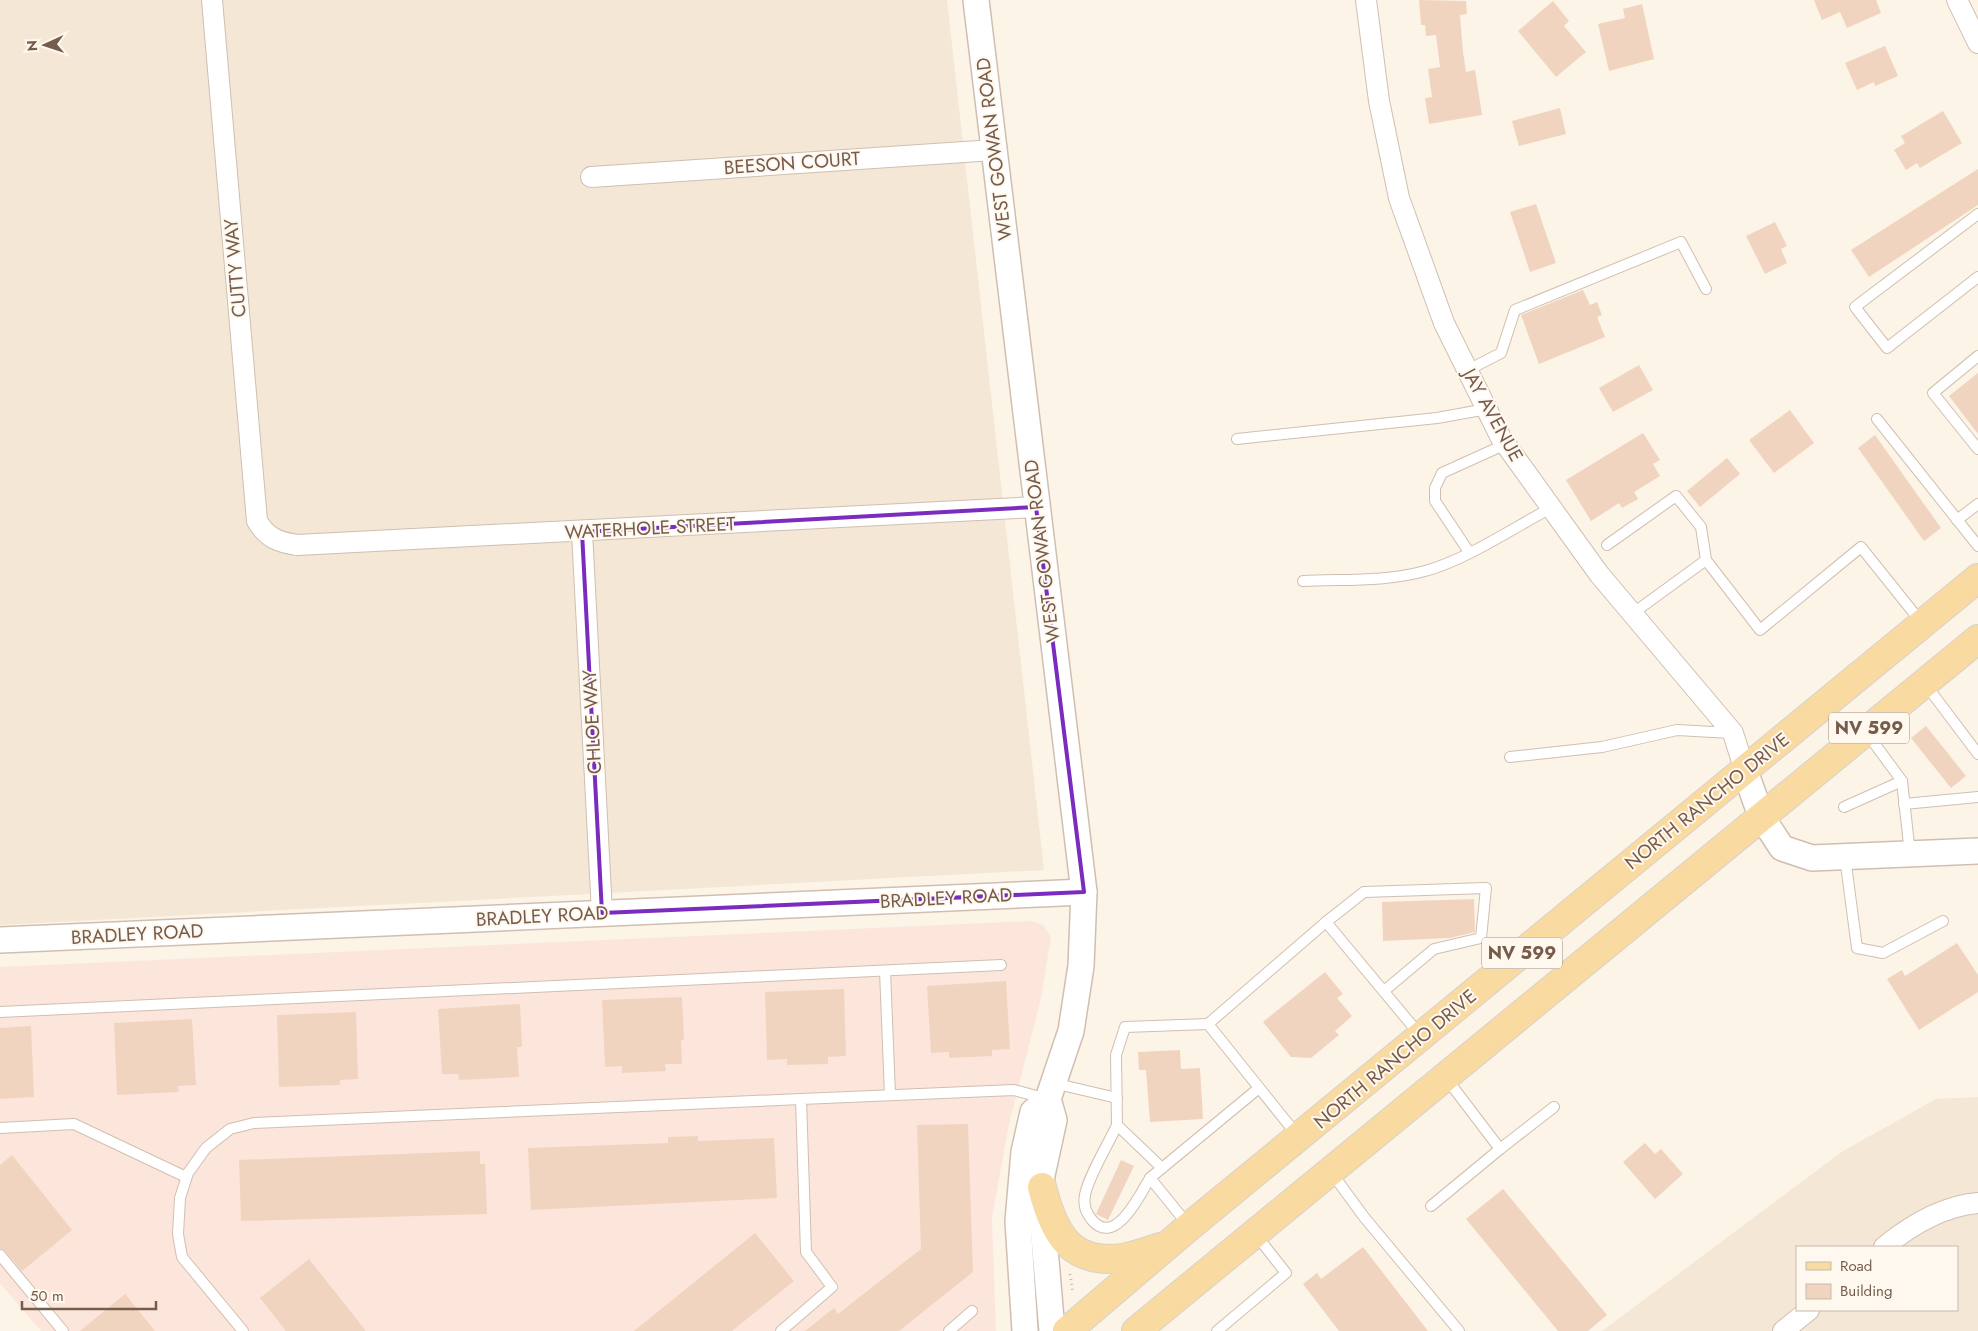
<svg xmlns="http://www.w3.org/2000/svg" width="1978" height="1331" font-family="Jost,sans-serif">
	<style>
		.residential { fill: #f4e7d6; fill-rule: evenodd }
		.commercial { fill: #fce6db }
		.building { fill: #f1d4bf }
		.lines { fill: none; stroke-linecap: round; stroke-linejoin: round }
		.service-casing { stroke: #d0bfb0; stroke-width: 12 }
		.minor-casing { stroke: #d0bfb0; stroke-width: 22 }
		.tertiary-casing { stroke: #d0bfb0; stroke-width: 28 }
		.primary-casing { stroke: #d9d1cd; stroke-width: 30 }
		.path { stroke: #d6b8a2; stroke-width: 3; stroke-dasharray: 1 4; stroke-linecap: butt }
		.service { stroke: #fff; stroke-width: 10 }
		.minor { stroke: #fff; stroke-width: 20 }
		.tertiary { stroke: #fff; stroke-width: 25 }
		.primary { stroke: #f9daa1; stroke-width: 28 }
		.marked { fill: none; stroke: #7b2cbf; stroke-width: 4; stroke-linejoin: round }
		.labels { text-anchor: middle; dominant-baseline: central; stroke-width: 4; stroke-linejoin: round; paint-order: stroke }
		.shield { fill: #fff8ee; stroke: #9f8b7d; stroke-width: 1 }
		.shield-label { font-size: 18px; font-weight: bold; fill: #765c4c }
		.street-label { font-size: 19px; fill: #765c4c; stroke: #fff8ee }
	</style>
	<rect width="100%" height="100%" fill="#fcf4e7"/>
	<g class="residential">
		<polygon points="0,0 947,0 1044,870 0,925"/>
		<path d="M1978,1097V1331H1602L1843,1151L1936,1099ZM1797,1247H1957V1310H1797Z"/>
	</g>
	<polygon class="commercial" points="1031,921 1043,925 1051,937 1041,998 1009,1124 992,1218 996,1331 41,1331 0,1283 0,967"/>
	<g class="building">
		<polygon points="1419,0 1466,1 1467,14 1460,15 1463,52 1466,72 1475,70 1482,115 1429,124 1425,98 1432,97 1428,69 1440,67 1436,35 1426,36 1425,25 1421,25"/>
		<polygon points="1814,0 1876,0 1881,13 1847,28 1840,12 1822,20"/>
		<polygon points="1553,1 1569,21 1564,26 1586,52 1556,77 1518,31"/>
		<polygon points="1642,4 1654,59 1609,71 1598,24 1625,18 1623,9"/>
		<polygon points="1885,46 1898,76 1875,86 1874,82 1857,90 1845,63"/>
		<polygon points="1560,108 1566,134 1519,146 1512,121"/>
		<polygon points="1943,111 1962,143 1920,168 1917,163 1906,170 1894,150 1905,143 1901,136"/>
		<polygon points="1978,169 1978,205 1869,277 1851,250"/>
		<polygon points="1536,204 1556,263 1530,272 1510,212"/>
		<polygon points="1775,222 1787,246 1781,249 1787,263 1765,274 1746,236"/>
		<polygon points="1583,290 1590,305 1597,302 1602,315 1597,317 1605,337 1539,364 1521,315"/>
		<polygon points="1639,365 1653,390 1613,412 1599,388"/>
		<polygon points="1978,373 1978,434 1949,396"/>
		<polygon points="1790,410 1814,443 1774,473 1749,440"/>
		<polygon points="1643,433 1660,460 1653,464 1660,476 1634,492 1638,499 1622,508 1619,503 1591,521 1566,480"/>
		<polygon points="1875,435 1941,528 1924,541 1858,448"/>
		<polygon points="1727,458 1740,474 1700,507 1687,491"/>
		<polygon points="1926,726 1966,776 1951,788 1911,738"/>
		<polygon points="1474,899 1475,932 1450,938 1383,941 1382,902"/>
		<polygon points="1957,943 1978,975 1978,992 1919,1030 1887,979 1902,970 1905,976"/>
		<polygon points="1325,972 1343,994 1337,998 1352,1016 1335,1031 1339,1035 1311,1058 1291,1057 1263,1022"/>
		<polygon points="1006,981 1010,1049 992,1050 992,1056 949,1058 949,1052 931,1053 927,986"/>
		<polygon points="844,989 846,1056 828,1057 828,1064 787,1065 787,1059 767,1060 765,992"/>
		<polygon points="682,997 684,1040 681,1040 682,1064 665,1064 666,1071 622,1073 622,1066 605,1067 602,1000"/>
		<polygon points="520,1004 522,1047 517,1047 519,1077 459,1080 458,1074 442,1074 438,1009"/>
		<polygon points="356,1012 358,1079 340,1080 340,1085 279,1087 277,1015"/>
		<polygon points="192,1019 196,1085 178,1086 179,1092 117,1095 114,1023"/>
		<polygon points="31,1026 34,1097 0,1099 0,1028"/>
		<polygon points="1180,1050 1181,1069 1200,1068 1203,1119 1150,1122 1146,1070 1139,1070 1138,1052"/>
		<polygon points="968,1124 973,1272 899,1331 805,1331 834,1308 838,1314 921,1249 917,1125"/>
		<polygon points="698,1136 698,1141 774,1138 777,1198 531,1210 528,1148 668,1143 668,1137"/>
		<polygon points="1645,1143 1655,1154 1661,1149 1683,1174 1655,1199 1623,1162"/>
		<polygon points="480,1151 480,1164 485,1164 487,1214 241,1221 239,1160"/>
		<polygon points="12,1155 72,1230 22,1271 5,1251 0,1248 0,1165"/>
		<polygon points="1121,1160 1134,1166 1108,1220 1096,1214"/>
		<polygon points="1503,1189 1607,1315 1588,1331 1558,1331 1466,1219"/>
		<polygon points="755,1233 794,1281 732,1331 634,1331"/>
		<polygon points="1363,1247 1428,1331 1339,1331 1303,1284 1317,1273 1321,1279"/>
		<polygon points="309,1259 366,1331 286,1331 260,1298"/>
		<polygon points="125,1294 155,1331 80,1331"/>
	</g>
	<g class="lines">
		<g class="service-casing">
			<g id="service">
				<polyline points="1978,214 1855,307 1887,348 1978,277"/>
				<polyline points="1978,356 1933,393 1978,449"/>
				<polyline points="1468,370 1501,353 1515,310 1681,242 1706,289"/>
				<polyline points="1877,419 1978,546"/>
				<polyline points="1237,439 1437,418 1487,409"/>
				<polyline points="1957,520 1978,504"/>
				<polyline points="1607,545 1676,496 1701,527 1706,560 1760,630 1861,547 1921,622"/>
				<polyline points="1469,552 1435,501 1435,488 1442,473 1506,444"/>
				<path d="M1303,581C1343,579 1386,582 1425,571C1466,560 1513,528 1551,508"/>
				<polyline points="1632,614 1706,560"/>
				<polyline points="1926,685 1978,754"/>
				<polyline points="1510,757 1602,747 1677,730 1731,733"/>
				<polyline points="1902,781 1910,854"/>
				<polyline points="1904,804 1978,797"/>
				<polyline points="1844,807 1902,781 1866,732"/>
				<polyline points="1845,857 1857,948 1883,953 1943,921"/>
				<polyline points="885,971 890,1095"/>
				<polyline points="1384,991 1434,949 1481,938 1486,888 1364,892 1326,922 1420,1035"/>
				<polyline points="0,1012 1001,965"/>
				<polyline points="1053,1083 1117,1098"/>
				<path d="M1117,1125C1109,1143 1088,1177 1085,1195C1083,1205 1086,1213 1092,1220C1115,1248 1141,1193 1150,1178"/>
				<polyline points="0,1128 74,1124 186,1177"/>
				<polyline points="1297,1135 1208,1024 1326,922"/>
				<polyline points="1500,1149 1554,1107"/>
				<polyline points="1162,1168 1117,1125 1116,1055 1125,1027 1208,1024"/>
				<polyline points="1331,1172 1364,1217 1459,1331"/>
				<polyline points="1431,1206 1500,1149 1446,1078"/>
				<polyline points="1189,1226 1150,1178 1259,1088"/>
				<polyline points="0,1255 63,1331"/>
				<polyline points="243,1331 182,1257 178,1234 180,1198 188,1173 206,1148 230,1129 254,1123 801,1099"/>
				<polyline points="781,1331 832,1287 806,1252 801,1099 1014,1090 1047,1099"/>
				<polyline points="949,1331 972,1311"/>
				<polyline points="1217,1331 1286,1273 1256,1235"/>
			</g>
		</g>
		<g class="minor-casing">
			<g id="minor">
				<path d="M212,0L257,521C267,538 278,542 297,545L1036,507"/>
				<polyline points="1366,0 1379,101 1399,198 1444,323 1501,438 1599,574 1733,733 1745,771"/>
				<polyline points="1957,0 1978,43"/>
				<polyline points="591,177 994,150"/>
				<polyline points="582,532 602,913"/>
				<path d="M1884,1247C1911,1225 1942,1206 1978,1203"/>
				<polyline points="1783,1331 1809,1310"/>
			</g>
		</g>
		<g class="tertiary-casing">
			<g id="tertiary">
				<polyline points="976,0 1084,892 1081,966 1071,1031 1048,1099 1033,1112 1024,1152 1018,1221 1025,1331"/>
				<polyline points="1745,771 1761,816 1782,848 1812,858 1978,851"/>
				<polyline points="0,940 1084,892"/>
				<polyline points="1048,1099 1054,1120 1042,1175 1041,1202 1052,1331"/>
			</g>
		</g>
		<g class="primary-casing">
			<g id="primary">
				<path d="M1042,1187C1053,1231 1069,1265 1122,1258C1135,1256 1148,1251 1160,1247"/>
				<polyline points="1067,1331 1190,1226 1978,578"/>
				<polyline points="1136,1331 1978,639"/>
			</g>
		</g>
		<polyline class="path" points="1070,1274 1073,1293"/>
		<use href="#service" class="service"/>
		<use href="#minor" class="minor"/>
		<use href="#tertiary" class="tertiary"/>
		<use href="#primary" class="primary"/>
	</g>
	<path class="marked" d="M1036,507L1084,892L602,913L582,532Z"/>
	<g class="labels">
		<g class="shield">
			<rect x="1829" y="712.5" width="80" height="31" rx="4"/>
			<rect x="1482" y="937.5" width="80" height="31" rx="4"/>
		</g>
		<g class="shield-label">
			<text x="1869" y="728">NV 599</text>
			<text x="1522" y="953">NV 599</text>
		</g>
		<g class="street-label">
			<text transform="translate(994 149) rotate(-97)">WEST GOWAN ROAD</text>
			<text transform="translate(792 163) rotate(-4)">BEESON COURT</text>
			<text transform="translate(235 268) rotate(-95)">CUTTY WAY</text>
			<text transform="translate(1493 415) rotate(61)">JAY AVENUE</text>
			<text transform="translate(650 528) rotate(-3)">WATERHOLE STREET</text>
			<text transform="translate(1042 551) rotate(-97)">WEST GOWAN ROAD</text>
			<text transform="translate(592 722) rotate(-93)">CHLOE WAY</text>
			<text transform="translate(1707 801) rotate(-39)">NORTH RANCHO DRIVE</text>
			<text transform="translate(946 898) rotate(-3)">BRADLEY ROAD</text>
			<text transform="translate(542 916) rotate(-3)">BRADLEY ROAD</text>
			<text transform="translate(137 934) rotate(-3)">BRADLEY ROAD</text>
			<text transform="translate(1395 1059) rotate(-40)">NORTH RANCHO DRIVE</text>
		</g>
	</g>
	<rect x="1796" y="1246" width="162" height="65" fill="#fff8ee" stroke="#c8baad"/>
	<rect x="1806" y="1262" width="25" height="8" fill="#f9daa1" stroke="#c8baad"/>
	<text x="1840" y="1271" font-size="15" fill="#765c4c">Road</text>
	<rect x="1806" y="1284" width="25" height="15" fill="#f1d4bf" stroke="#c8baad"/>
	<text x="1840" y="1296" font-size="15" fill="#765c4c">Building</text>
	<g transform="translate(45 45) rotate(267)" stroke="#fff8ee" stroke-width="4" paint-order="stroke">
	<path d="M0-4L9 19L0 12L-9 19Z" fill="#765c4c"/>
	<text y="-8" font-size="14" font-weight="bold" text-anchor="middle" fill="#765c4c">N</text>
	</g>
	<path d="M22 1301v8h134v-8" fill="none" stroke="#765c4c" stroke-width="2.5"/>
	<text x="30" y="1301" font-size="15" fill="#765c4c" stroke="#fff8ee" stroke-width="4" paint-order="stroke">50 m</text>
</svg>
